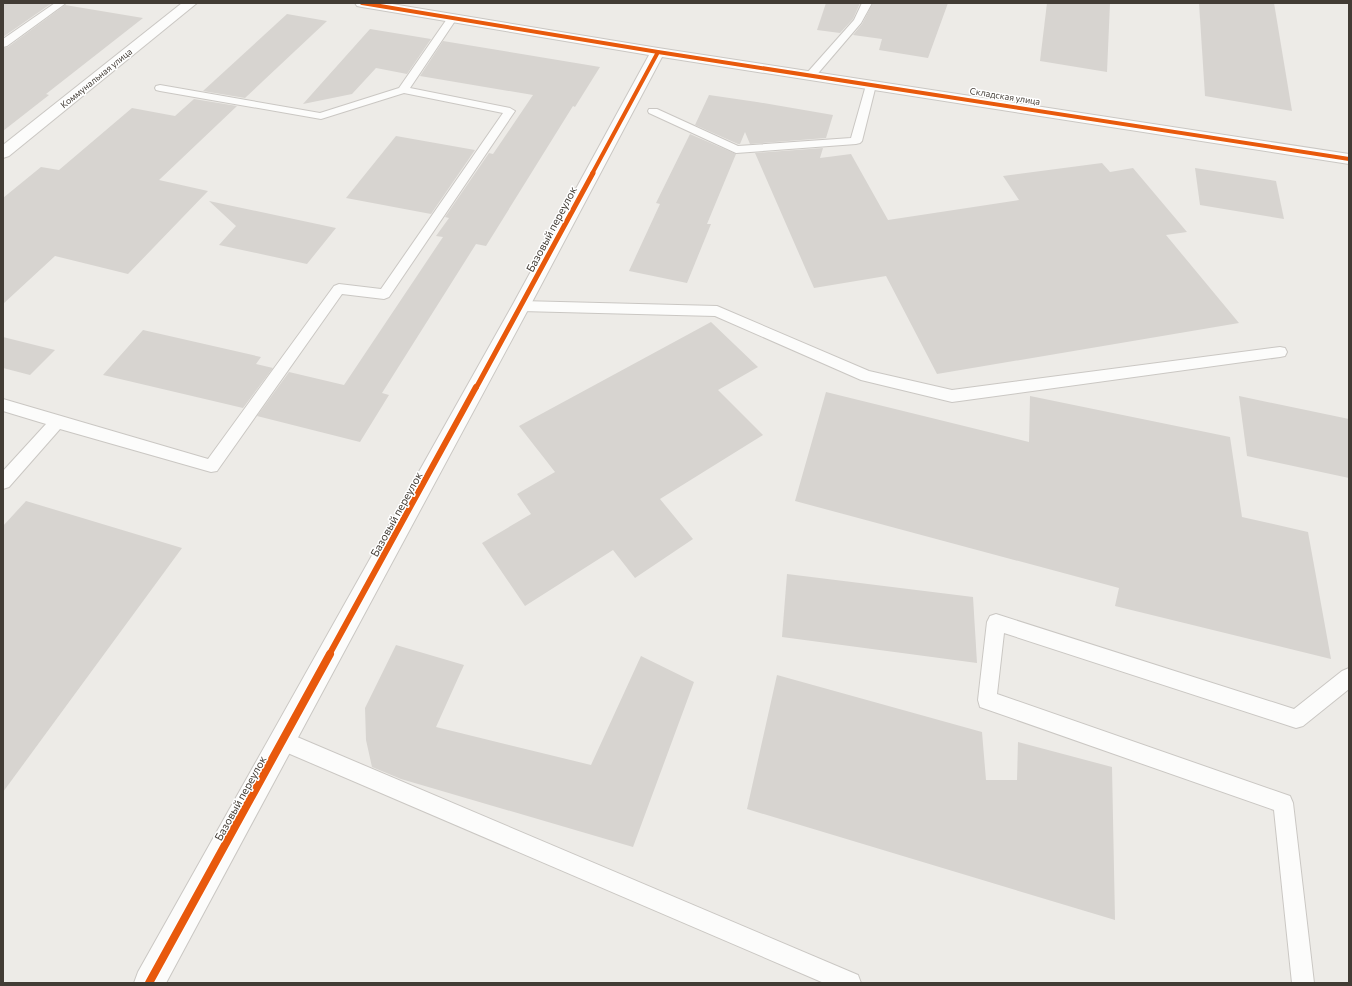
<svg xmlns="http://www.w3.org/2000/svg" width="1352" height="986" font-family="Commissioner,sans-serif">
	<style>
		.building { fill: #d7d4d0 }
		.lines { fill: none; stroke-linecap: round; stroke-linejoin: round }
		.lane-casing { stroke: #cac7c3; stroke-width: 2 }
		.street-casing { stroke: #cac7c3; stroke-width: 2 }
		.lane { fill: #fcfcfb; fill-rule: evenodd }
		.street { fill: #fcfcfb; fill-rule: evenodd }
		.cycleway-far3-casing { stroke: #fff; stroke-width: 5.5 }
		.cycleway-far2-casing { stroke: #fff; stroke-width: 7 }
		.cycleway-far1-casing { stroke: #fff; stroke-width: 8 }
		.cycleway-casing { stroke: #fff; stroke-width: 10 }
		.cycleway-far3 { stroke: #e8590c; stroke-width: 4 }
		.cycleway-far2 { stroke: #e8590c; stroke-width: 5 }
		.cycleway-far1 { stroke: #e8590c; stroke-width: 6 }
		.cycleway { stroke: #e8590c; stroke-width: 8 }
		.labels { text-anchor: middle; dominant-baseline: central; stroke-width: 3; stroke-linejoin: round; paint-order: stroke }
		.far-street-label { font-size: 9px; fill: #423c35; stroke: #fff }
		.street-label { font-size: 11px; fill: #423c35; stroke: #fff }
	</style>
	<rect width="100%" height="100%" fill="#edebe7"/>
	<g class="building">
		<polygon points="3,3 52,3 3,37"/>
		<polygon points="826,3 860,3 853,19 840,33 817,30"/>
		<polygon points="873,3 948,3 928,58 879,50 882,39 853,35 862,24"/>
		<polygon points="1047,3 1110,3 1107,72 1040,61"/>
		<polygon points="1199,3 1274,3 1292,111 1205,96"/>
		<polygon points="65,5 143,18 46,94 49,95 3,131 3,48 8,47"/>
		<polygon points="287,14 327,21 245,98 203,91"/>
		<polygon points="370,29 431,39 407,74 376,68 352,94 303,104"/>
		<polygon points="443,41 600,67 575,107 573,106 486,246 476,244 382,393 389,395 360,442 257,416 289,372 344,385 443,237 436,236 449,218 445,217 489,153 493,154 533,95 420,76"/>
		<polygon points="709,95 757,102 833,115 826,138 750,144 745,132 740,144 738,144 695,125"/>
		<polygon points="194,99 237,106 159,180 208,191 128,274 55,256 3,304 3,198 41,167 59,170 132,108 175,116"/>
		<polygon points="690,134 736,154 707,224 711,224 687,283 629,271 660,204 656,203"/>
		<polygon points="396,136 475,150 431,214 346,198"/>
		<polygon points="823,148 820,158 851,154 888,220 1019,200 1003,176 1102,163 1110,172 1133,168 1187,232 1166,235 1239,323 937,374 886,276 814,288 755,153"/>
		<polygon points="1195,168 1276,181 1284,219 1200,205"/>
		<polygon points="209,201 336,228 307,264 219,245 236,226"/>
		<polygon points="711,322 758,367 718,390 763,435 660,499 693,539 635,578 613,550 525,606 482,543 531,514 517,494 555,472 519,426"/>
		<polygon points="143,330 261,357 256,364 273,368 243,408 103,375"/>
		<polygon points="3,337 55,350 30,375 3,368"/>
		<polygon points="826,392 1029,442 1030,396 1230,437 1242,517 1308,532 1331,659 1115,606 1119,588 795,501"/>
		<polygon points="1239,396 1349,419 1349,478 1247,456"/>
		<polygon points="26,501 182,548 3,792 3,526"/>
		<polygon points="787,574 973,597 977,663 782,637"/>
		<polygon points="396,645 464,665 436,727 591,765 641,656 694,682 633,847 401,779 372,767 366,740 365,708"/>
		<polygon points="777,675 982,732 986,780 1017,780 1018,742 1112,767 1115,920 747,809"/>
	</g>
	<g class="lines">
		<g class="lane-casing">
			<g id="lane">
				<polygon points="55,3 66,3 7,46 3,47 3,39"/>
				<polygon points="862,3 872,3 861,23 814,78 806,78 805,76 806,74 854,20"/>
				<polygon points="452,15 457,18 410,88 510,108 515,111 389,297 384,299 342,294 217,471 211,472 60,429 9,487 3,489 3,471 46,424 3,411 3,399 208,459 334,286 339,284 381,289 503,113 404,93 321,119 160,91 156,90 155,88 156,86 160,85 320,113 399,88 449,16"/>
				<polygon points="871,82 876,85 862,141 860,143 856,144 736,153 649,113 648,111 649,109 657,109 738,146 851,138 866,85"/>
				<polygon points="521,301 717,306 869,371 952,390 1280,347 1285,348 1287,352 1285,356 1280,357 952,402 861,380 715,316 521,311 516,309 514,306 516,303"/>
				<polygon points="996,614 1294,709 1342,671 1349,668 1349,689 1303,726 1296,728 1004,633 997,694 1290,796 1293,803 1314,983 1292,983 1274,810 980,707 978,700 987,622 990,616"/>
				<polygon points="283,731 858,975 861,983 824,983 276,748 273,741 276,734"/>
			</g>
		</g>
		<g class="street-casing">
			<g id="street">
				<polygon points="182,3 197,3 9,156 3,158 3,145"/>
				<polygon points="355,3 386,3 658,48 1349,154 1349,164 662,57 530,306 166,983 134,983 138,972 512,306 649,55 362,7 357,6"/>
			</g>
		</g>
		<use href="#lane" class="lane"/>
		<use href="#street" class="street"/>
		<g class="cycleway-far3-casing">
			<g id="cycleway-far3">
				<polyline points="362,3 658,52 1349,159"/>
				<polyline points="592,174 658,52"/>
			</g>
		</g>
		<g class="cycleway-far2-casing">
			<polyline id="cycleway-far2" points="476,388 593,173"/>
		</g>
		<g class="cycleway-far1-casing">
			<polyline id="cycleway-far1" points="329,655 476,387"/>
		</g>
		<g class="cycleway-casing">
			<polyline id="cycleway" points="149,983 330,654"/>
		</g>
		<use href="#cycleway-far3" class="cycleway-far3"/>
		<use href="#cycleway-far2" class="cycleway-far2"/>
		<use href="#cycleway-far1" class="cycleway-far1"/>
		<use href="#cycleway" class="cycleway"/>
	</g>
	<g class="labels">
		<g class="far-street-label">
			<text transform="translate(96 78) rotate(-39)">Коммунальная улица</text>
			<text transform="translate(1005 96) rotate(9)">Складская улица</text>
		</g>
		<g class="street-label">
			<text transform="translate(551 229) rotate(-62)">Базовый переулок</text>
			<text transform="translate(396 514) rotate(-61)">Базовый переулок</text>
			<text transform="translate(240 798) rotate(-61)">Базовый переулок</text>
		</g>
	</g>
	<rect width="1352" height="986" fill="none" stroke="#423c35" stroke-width="8"/>
</svg>
